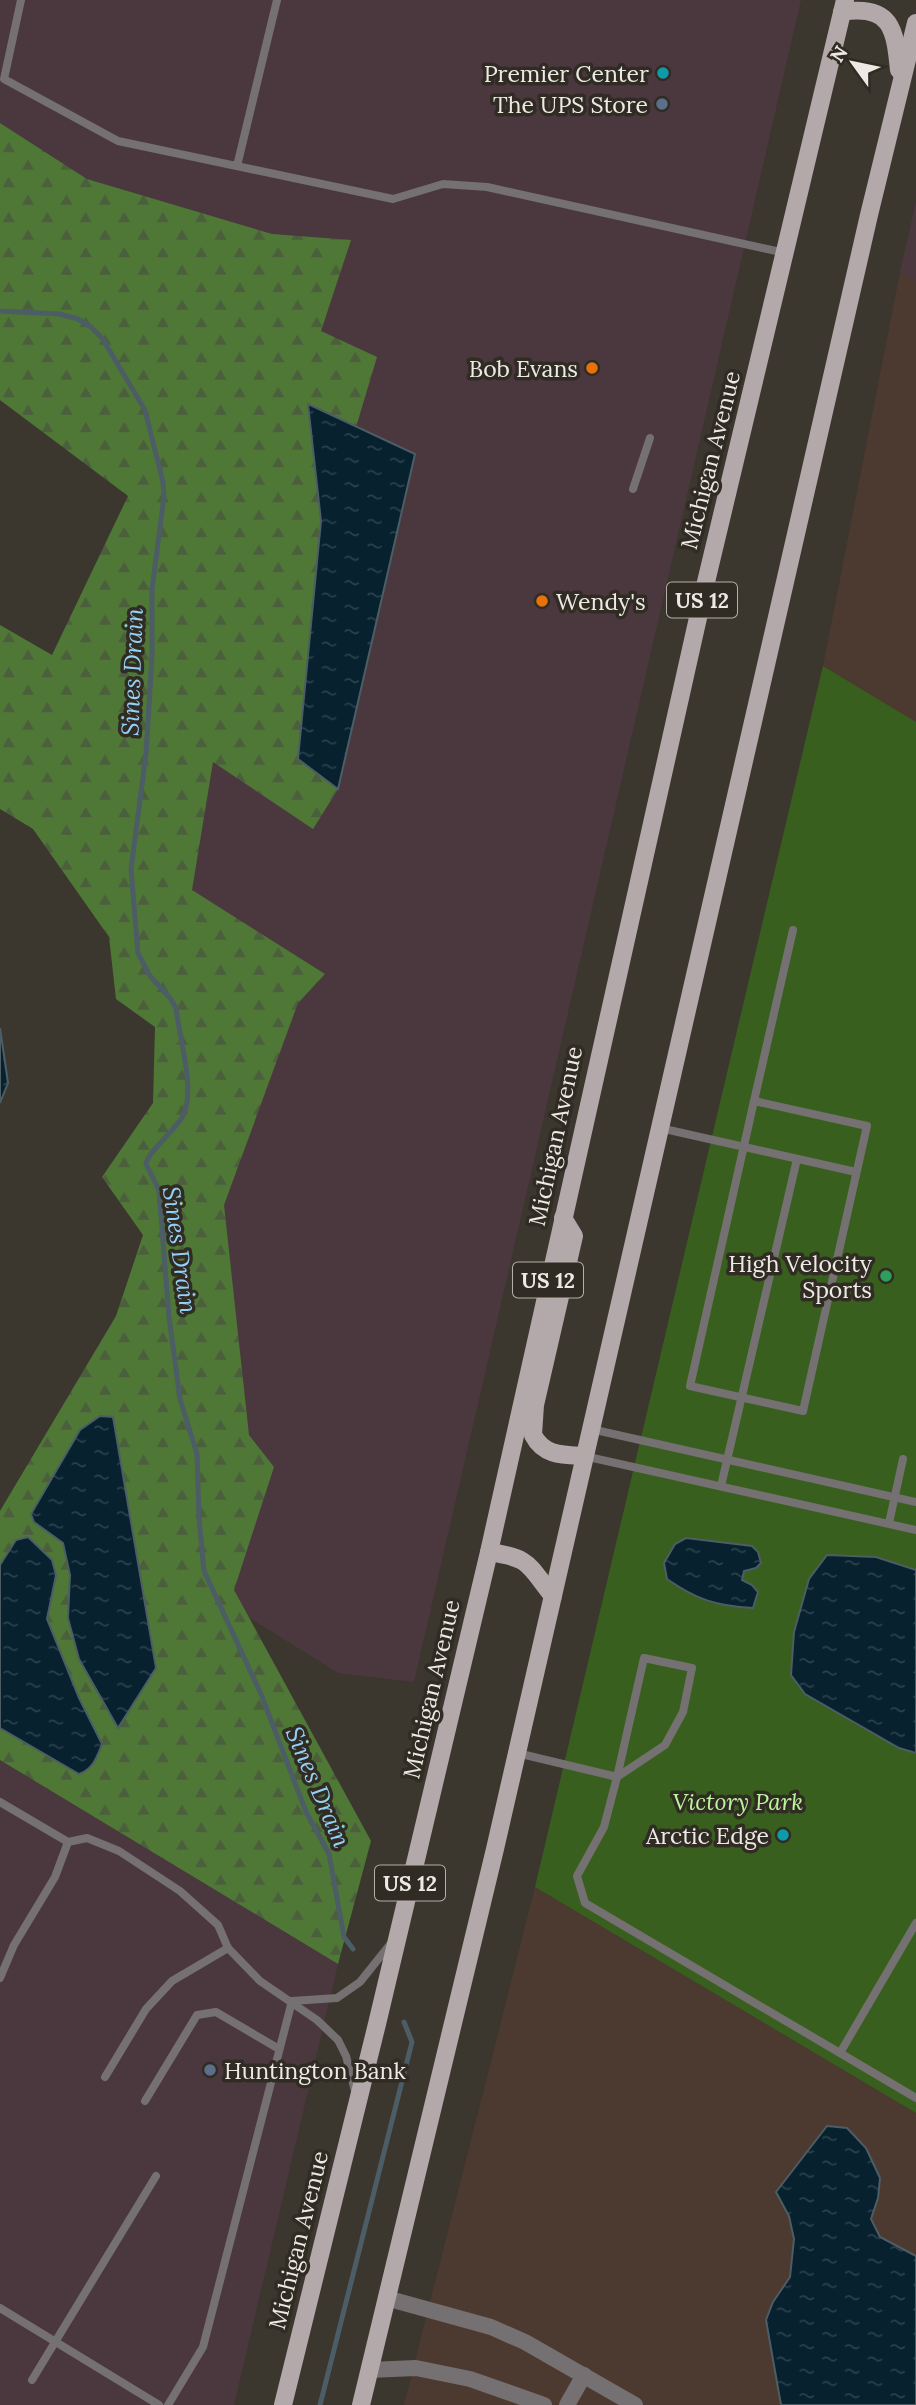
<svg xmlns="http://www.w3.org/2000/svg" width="916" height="2405" font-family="Lora,serif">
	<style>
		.commercial { fill: #4b383f }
		.industrial { fill: #4c3a31 }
		.green { fill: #395f1f }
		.forest { fill: url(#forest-firs) }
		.water { fill: url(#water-ripples); stroke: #4c5d65; stroke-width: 2 }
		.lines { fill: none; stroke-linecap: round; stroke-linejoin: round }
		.stream { stroke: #4c5d65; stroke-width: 5 }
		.service { stroke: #757071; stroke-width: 8 }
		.minor { stroke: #757071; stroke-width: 16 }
		.primary { stroke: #b3a8aa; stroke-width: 18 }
		.culture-dot { fill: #0f9aa8; stroke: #302c24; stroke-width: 2.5 }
		.service-dot { fill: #5c6f8a; stroke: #302c24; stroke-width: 2.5 }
		.food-dot { fill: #e8710a; stroke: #302c24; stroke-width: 2.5 }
		.leisure-dot { fill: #2e9e5b; stroke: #302c24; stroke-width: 2.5 }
		.labels { text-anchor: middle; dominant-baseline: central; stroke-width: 7; stroke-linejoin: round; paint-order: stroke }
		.shield { fill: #302c24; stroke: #b4b0aa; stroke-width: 2 }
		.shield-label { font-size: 21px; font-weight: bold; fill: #ede9e4 }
		.poi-label { font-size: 23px; fill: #ede9e4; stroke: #302c24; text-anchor: end }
		.street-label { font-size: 23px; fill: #ede9e4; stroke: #302c24 }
		.park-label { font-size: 23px; font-style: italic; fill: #bbf69a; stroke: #302c24 }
		.water-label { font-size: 24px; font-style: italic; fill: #95d1f6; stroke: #302c24 }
	</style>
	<defs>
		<pattern id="forest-firs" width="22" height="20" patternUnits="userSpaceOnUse" patternTransform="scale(1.75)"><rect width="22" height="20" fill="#4f7836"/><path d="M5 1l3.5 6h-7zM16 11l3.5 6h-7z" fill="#4b5f3d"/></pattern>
		<pattern id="water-ripples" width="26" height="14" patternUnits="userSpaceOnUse" patternTransform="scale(1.75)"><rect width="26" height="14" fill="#07212f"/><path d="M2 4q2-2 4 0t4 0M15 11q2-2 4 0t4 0" fill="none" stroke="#2b414d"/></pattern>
	</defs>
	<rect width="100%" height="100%" fill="#3b362e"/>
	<g class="commercial">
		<polygon points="0,0 801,0 414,1682 338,1673 214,1596 160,916 272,235 87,179 0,123"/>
		<polygon points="916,201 916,281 900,272"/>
		<polygon points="0,1760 338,1964 234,2405 0,2405"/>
	</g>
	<g class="industrial">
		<polygon points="900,272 916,281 916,722 823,666"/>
		<polygon points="535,1887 916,2113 916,2405 404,2405"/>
	</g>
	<polygon class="green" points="823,666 916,722 916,2113 535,1887"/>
	<polygon class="forest" points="0,123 87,179 272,234 351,240 321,331 377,357 356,427 308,405 321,521 298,758 338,789 313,829 213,762 192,890 325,974 298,1003 224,1205 249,1435 274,1467 234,1590 371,1841 338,1964 0,1760 0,1511 116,1316 143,1235 102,1177 153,1103 155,1027 116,999 109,937 33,829 0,809 0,625 52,655 128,496 0,400"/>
	<g class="water">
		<polygon points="308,404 415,454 338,789 298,759 321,521"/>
		<polygon points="0,1028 8,1083 0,1103"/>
		<polygon points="100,1416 113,1417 156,1668 118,1728 79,1659 68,1618 70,1575 63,1543 34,1522 31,1514 80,1430"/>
		<path d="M28,1537L52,1560L56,1575L47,1619L79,1698L102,1744C97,1757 93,1769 79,1774L0,1728V1565L16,1540Z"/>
		<path d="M686,1538L752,1546L758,1552L761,1563L756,1568L744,1571L742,1580L752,1585L758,1592L753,1608C717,1606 697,1600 667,1579L664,1563L675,1544Z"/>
		<polygon points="827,1555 876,1557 916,1570 916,1753 899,1748 805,1694 791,1675 794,1632 809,1579"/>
		<polygon points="827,2126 847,2128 866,2148 880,2178 878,2198 871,2219 880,2237 916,2256 916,2405 781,2405 766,2320 773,2302 790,2277 794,2239 789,2216 776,2192"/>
	</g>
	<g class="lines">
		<g class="stream">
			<path d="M0,311L59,314L78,319L91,327L102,338L145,410L163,482L164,497L152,589V656L146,754L131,869L138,953L150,976L170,998L176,1008C179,1037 196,1090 183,1116C175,1131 148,1151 146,1164L159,1190L169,1317L180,1399L197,1454L199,1519L204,1571L261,1694L306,1812L329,1854L344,1937L353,1949"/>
			<polyline points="320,2405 412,2042 404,2022"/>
		</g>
		<g class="service">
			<polyline points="21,0 4,79 118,141 393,199 443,184 487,187 785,253"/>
			<polyline points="237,166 277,0"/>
			<polyline points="633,489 650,438"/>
			<polygon points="754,1101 867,1126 803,1411 690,1386"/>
			<polyline points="754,1101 793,930"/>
			<polyline points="660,1128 856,1172"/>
			<polyline points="591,1429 916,1502"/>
			<polyline points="584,1456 916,1530"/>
			<polyline points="721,1486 797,1159"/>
			<polyline points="889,1523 903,1459"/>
			<polygon points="644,1658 692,1668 683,1712 665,1745 617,1777"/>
			<polyline points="517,1753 617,1777 604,1827 577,1876 585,1903 840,2053"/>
			<polyline points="0,1802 68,1842 87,1838 119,1851 180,1891 218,1925 228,1948 260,1981 317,2020 338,2040 346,2056 356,2095"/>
			<polyline points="916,1923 840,2053 916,2098"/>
			<polyline points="0,1978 14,1945 55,1877 68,1842"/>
			<polyline points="292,2001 337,1998 360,1982 392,1942"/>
			<polyline points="105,2077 146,2009 172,1981 228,1948"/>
			<polyline points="145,2101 197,2015 216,2012 279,2049"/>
			<polyline points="0,2308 159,2405"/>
			<polyline points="32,2380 156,2176"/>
			<polyline points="168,2405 203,2347 292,2001"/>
		</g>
		<g class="minor">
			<polyline points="386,2298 491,2327 525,2342 635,2405"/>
			<polyline points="369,2370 416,2368 470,2379 544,2405"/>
			<polyline points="567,2405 584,2375"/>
		</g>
		<g class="primary">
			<path d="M842,12C892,4 895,30 899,70"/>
			<path d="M563,1218L574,1236L535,1405L533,1435C544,1456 563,1455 584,1456"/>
			<path d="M489,1552C531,1558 527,1564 553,1596"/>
			<polyline points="283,2405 377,2024 489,1552 706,582 845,0"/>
			<polyline points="361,2405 495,1849 869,215 916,23"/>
		</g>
	</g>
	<g class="culture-dot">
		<circle cx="663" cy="73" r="7"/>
		<circle cx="783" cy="1835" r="7"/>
	</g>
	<g class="service-dot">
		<circle cx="662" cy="104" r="7"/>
		<circle cx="210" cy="2070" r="7"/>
	</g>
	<g class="food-dot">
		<circle cx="592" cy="368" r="7"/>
		<circle cx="542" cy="601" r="7"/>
	</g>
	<circle class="leisure-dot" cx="886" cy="1276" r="7"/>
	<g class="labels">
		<g class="shield">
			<rect x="667" y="582.5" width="70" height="35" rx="5"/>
			<rect x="513" y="1262.5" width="70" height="35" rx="5"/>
			<rect x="375" y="1865.5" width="70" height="35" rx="5"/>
		</g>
		<g class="shield-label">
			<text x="702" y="600">US 12</text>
			<text x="548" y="1280">US 12</text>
			<text x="410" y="1883">US 12</text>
		</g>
		<g class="poi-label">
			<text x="649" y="73">Premier Center</text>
			<text x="648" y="104">The UPS Store</text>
			<text x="578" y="368">Bob Evans</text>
			<text x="556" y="601" text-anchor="start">Wendy's</text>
			<text x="872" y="1263">High Velocity<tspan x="872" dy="26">Sports</tspan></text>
			<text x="769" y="1835">Arctic Edge</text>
			<text x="224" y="2070" text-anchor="start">Huntington Bank</text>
		</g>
		<g class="street-label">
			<text transform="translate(710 460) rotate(-76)">Michigan Avenue</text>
			<text transform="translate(555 1136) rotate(-78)">Michigan Avenue</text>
			<text transform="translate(431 1689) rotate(-77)">Michigan Avenue</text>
			<text transform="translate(298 2240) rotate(-76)">Michigan Avenue</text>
		</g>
		<g class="park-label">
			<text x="738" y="1801">Victory Park</text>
		</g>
		<g class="water-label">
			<text transform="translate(132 672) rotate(-88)">Sines Drain</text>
			<text transform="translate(180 1250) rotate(82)">Sines Drain</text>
			<text transform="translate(318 1787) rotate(67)">Sines Drain</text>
		</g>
	</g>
	<g transform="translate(853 63) rotate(303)" stroke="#302c24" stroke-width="5" paint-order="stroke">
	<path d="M0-5L12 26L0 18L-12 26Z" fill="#ede9e4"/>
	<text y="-10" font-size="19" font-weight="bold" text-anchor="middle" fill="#ede9e4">N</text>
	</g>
</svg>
